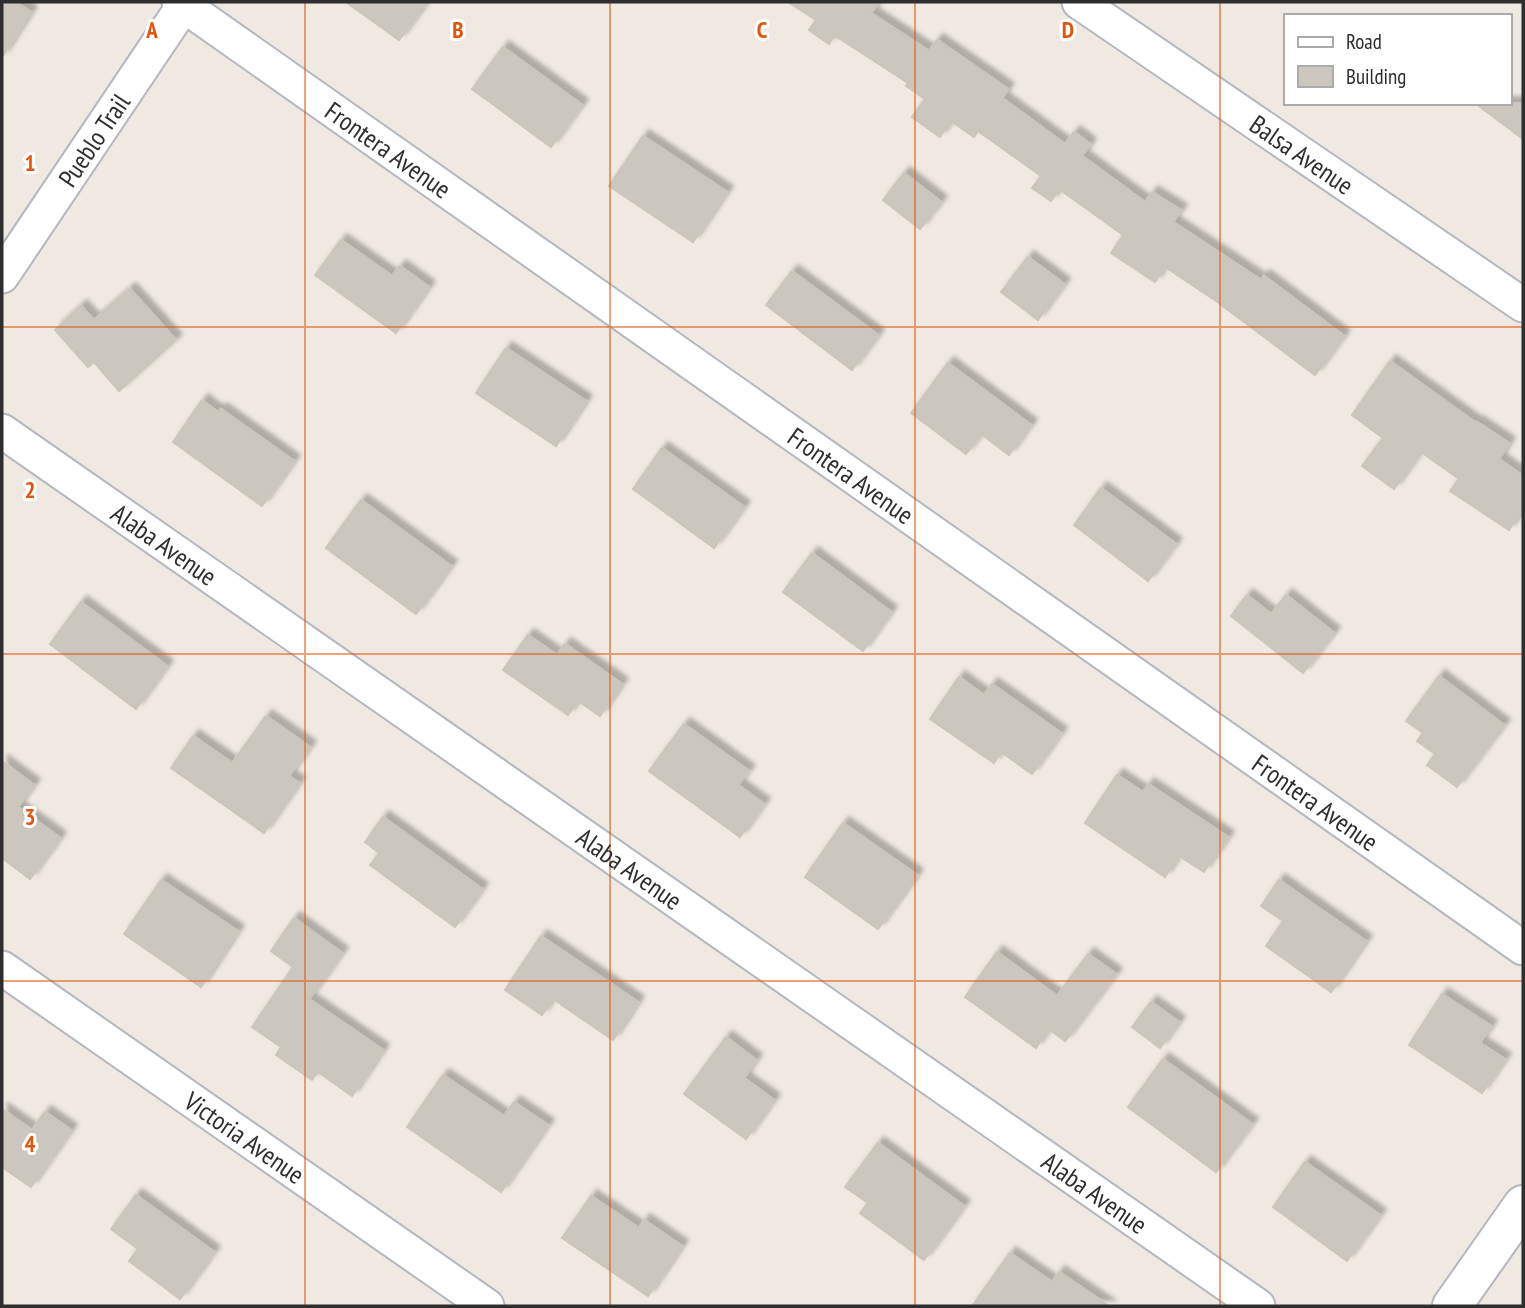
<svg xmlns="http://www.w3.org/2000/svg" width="1525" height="1308" font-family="'PT Sans Narrow',sans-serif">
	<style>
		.building { fill: #cbc7bf; stroke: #cbc5ba; stroke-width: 2; filter: url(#shadow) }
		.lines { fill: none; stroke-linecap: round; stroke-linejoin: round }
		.minor-casing { stroke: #b4b7c1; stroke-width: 37 }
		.tertiary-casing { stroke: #b4b7c1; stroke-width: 42 }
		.minor { stroke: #fff; stroke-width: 33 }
		.tertiary { stroke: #fff; stroke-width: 38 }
		.grid { fill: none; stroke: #df570e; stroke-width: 2; stroke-opacity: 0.55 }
		.labels { text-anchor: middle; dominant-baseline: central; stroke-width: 6; stroke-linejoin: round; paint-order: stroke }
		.street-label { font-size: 26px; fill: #2e2e2e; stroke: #fff }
		.grid-label { font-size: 23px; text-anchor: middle; font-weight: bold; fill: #df570e; stroke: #fff; stroke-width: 6; stroke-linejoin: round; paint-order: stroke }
	</style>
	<defs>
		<filter id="shadow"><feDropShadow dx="6" dy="-6" stdDeviation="2" flood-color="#0004"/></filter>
	</defs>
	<rect width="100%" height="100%" fill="#efe9e1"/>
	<g class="building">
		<polygon points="2,2 15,2 31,12 2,57"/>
		<polygon points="346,2 427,2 399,40"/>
		<polygon points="788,2 879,2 871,13 929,51 937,40 1008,89 1002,98 1065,144 1074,132 1090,144 1082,156 1145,202 1152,192 1181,210 1173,222 1261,280 1264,276 1344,336 1315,375 1216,301 1165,267 1155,282 1111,253 1123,235 1059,189 1051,201 1032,188 1041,176 978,131 974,137 951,121 940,137 912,117 925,99 906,86 908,83 834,35 829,44 809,30 816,20"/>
		<polygon points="503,47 582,105 551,147 472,89"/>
		<polygon points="1475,103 1523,103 1523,139"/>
		<polygon points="643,136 727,192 693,242 609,186"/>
		<polygon points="904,173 941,202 920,229 883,200"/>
		<polygon points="341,240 392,276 400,266 429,287 396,333 315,275"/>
		<polygon points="1028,257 1064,284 1038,320 1001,292"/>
		<polygon points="792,271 878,335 852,370 766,305"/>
		<polygon points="130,289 176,340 119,391 94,362 88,367 55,330 81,306 94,320"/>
		<polygon points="506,348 586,401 556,446 476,393"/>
		<polygon points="1390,361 1476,423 1477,422 1509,443 1499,459 1523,476 1523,508 1509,530 1450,491 1459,479 1421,452 1394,489 1362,466 1383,438 1352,415"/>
		<polygon points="948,363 1031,425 1009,455 981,434 966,454 911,413"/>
		<polygon points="202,400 218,412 221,409 294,461 262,506 173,442"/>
		<polygon points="662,448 744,507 714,548 633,489"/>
		<polygon points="1101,488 1176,544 1148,581 1074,525"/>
		<polygon points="361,500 451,566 416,614 326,548"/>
		<polygon points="812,553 891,612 863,651 783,592"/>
		<polygon points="1247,595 1271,614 1286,595 1334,633 1303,673 1231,616"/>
		<polygon points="81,602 167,666 136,709 50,644"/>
		<polygon points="528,635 557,655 565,644 622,684 600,716 578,701 568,715 503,670"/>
		<polygon points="1439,676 1504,725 1457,787 1427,765 1435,754 1417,741 1423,733 1406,721"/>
		<polygon points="959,677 984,695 992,684 1061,733 1032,774 1001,752 994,763 930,719"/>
		<polygon points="266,716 310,747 289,776 299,783 264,833 171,768 193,736 232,763"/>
		<polygon points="684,724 749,771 738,785 764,804 740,837 649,771"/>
		<polygon points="2,761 34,785 18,807 60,838 30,879 2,858"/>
		<polygon points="1117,775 1143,792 1148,784 1228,837 1204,872 1179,856 1165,877 1085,823"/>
		<polygon points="383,817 482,889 455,927 370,865 379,853 365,842"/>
		<polygon points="843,823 917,875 878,929 805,877"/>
		<polygon points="161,880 238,931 201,987 124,934"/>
		<polygon points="1279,880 1366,941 1331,992 1266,946 1283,921 1261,906"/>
		<polygon points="294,918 342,953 309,999 383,1050 352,1096 318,1072 312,1080 276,1055 281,1047 252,1027 293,967 271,951"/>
		<polygon points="541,936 638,1002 613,1040 553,999 542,1015 505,990"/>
		<polygon points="997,952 1057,996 1088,954 1116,974 1065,1041 1049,1029 1036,1048 965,997"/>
		<polygon points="1442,994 1491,1026 1480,1043 1505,1059 1482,1093 1409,1045"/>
		<polygon points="1151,1002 1179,1022 1160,1048 1132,1027"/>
		<polygon points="726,1037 756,1060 744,1078 774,1100 746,1139 684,1094"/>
		<polygon points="1163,1059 1252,1124 1216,1172 1128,1107"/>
		<polygon points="443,1075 504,1116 514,1102 548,1125 501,1192 407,1127"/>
		<polygon points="2,1109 32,1130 45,1112 71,1130 31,1187 2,1167"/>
		<polygon points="878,1143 964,1206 924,1260 860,1213 868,1203 845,1187"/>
		<polygon points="1305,1162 1380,1215 1347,1261 1273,1207"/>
		<polygon points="136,1195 214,1252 180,1299 129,1261 138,1249 111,1229"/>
		<polygon points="591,1196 639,1228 644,1220 682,1246 648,1296 562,1238"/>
		<polygon points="1010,1253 1052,1282 1059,1272 1109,1306 972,1306"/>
	</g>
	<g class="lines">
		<g class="minor-casing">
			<g id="minor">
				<path id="s1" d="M179,2L1523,948"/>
				<path id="s2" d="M1079,2L1523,305"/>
				<path id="s3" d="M2,276L186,2"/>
				<path id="s4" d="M2,431L1258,1306"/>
				<path id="s5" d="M2,968L487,1306"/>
			</g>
		</g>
		<g class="tertiary-casing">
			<polyline id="tertiary" points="1452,1306 1523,1205"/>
		</g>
		<use href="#minor" class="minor"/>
		<use href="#tertiary" class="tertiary"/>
	</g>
	<path class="grid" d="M305,2V1306M610,2V1306M915,2V1306M1220,2V1306M2,327H1523M2,654H1523M2,981H1523"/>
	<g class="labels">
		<g class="street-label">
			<text stroke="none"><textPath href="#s3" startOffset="164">Pueblo Trail</textPath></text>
			<text stroke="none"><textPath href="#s1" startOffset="256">Frontera Avenue</textPath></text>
			<text stroke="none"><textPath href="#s2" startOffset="270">Balsa Avenue</textPath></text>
			<text stroke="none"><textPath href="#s1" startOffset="822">Frontera Avenue</textPath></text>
			<text stroke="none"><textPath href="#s4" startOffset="198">Alaba Avenue</textPath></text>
			<text stroke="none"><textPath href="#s1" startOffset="1390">Frontera Avenue</textPath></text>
			<text stroke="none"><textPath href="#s4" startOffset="765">Alaba Avenue</textPath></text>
			<text stroke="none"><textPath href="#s5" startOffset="296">Victoria Avenue</textPath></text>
			<text stroke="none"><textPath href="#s4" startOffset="1332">Alaba Avenue</textPath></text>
		</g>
	</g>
	<g class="grid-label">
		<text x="152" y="38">A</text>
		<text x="458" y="38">B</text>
		<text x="762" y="38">C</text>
		<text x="1068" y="38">D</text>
		<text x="30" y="171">1</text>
		<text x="30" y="498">2</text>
		<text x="30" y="825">3</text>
		<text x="30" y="1152">4</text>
	</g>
	<rect width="1525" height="1308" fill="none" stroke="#2e2e2e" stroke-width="7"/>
	<rect x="1284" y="14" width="228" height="91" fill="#ffffff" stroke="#ababab" stroke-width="2"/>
	<rect x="1298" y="37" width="35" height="10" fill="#ffffff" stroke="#ababab" stroke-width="2"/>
	<text x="1346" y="49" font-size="21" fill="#2e2e2e">Road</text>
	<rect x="1298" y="66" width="35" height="21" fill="#cbc7bf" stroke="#ababab" stroke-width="2"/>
	<text x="1346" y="84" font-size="21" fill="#2e2e2e">Building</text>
</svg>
